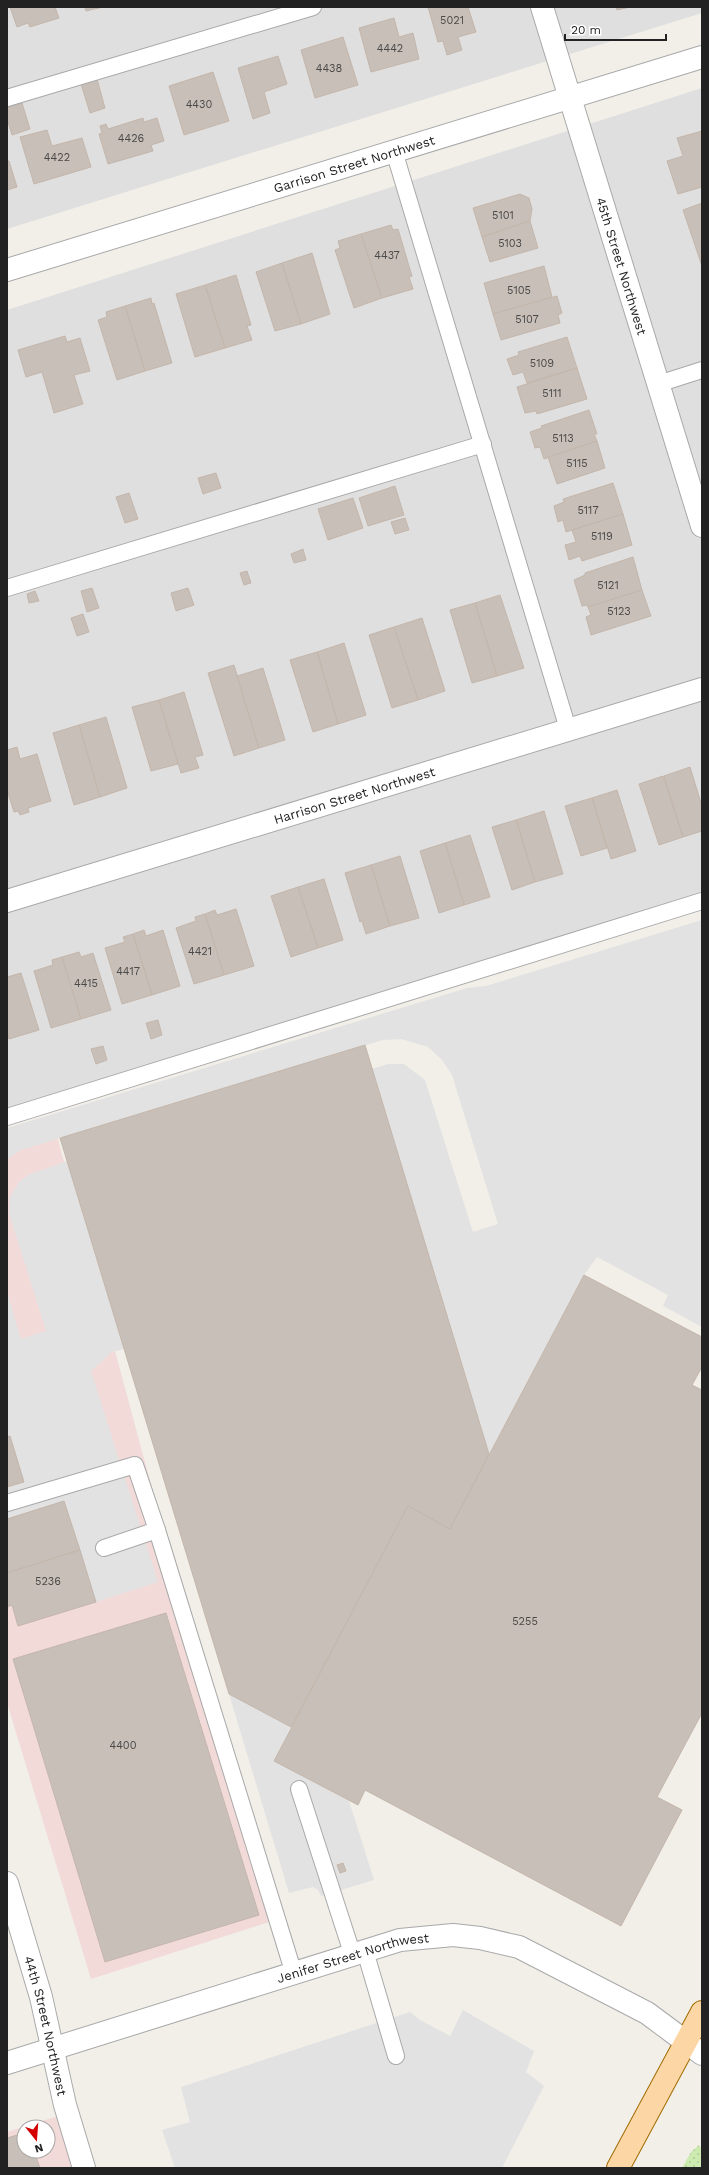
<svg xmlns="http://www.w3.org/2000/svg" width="709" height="2175" font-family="'Work Sans',sans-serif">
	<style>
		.residential { fill: #e0dfdf }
		.commercial { fill: #f2dad9; fill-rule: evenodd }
		.grass { fill: url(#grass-dots) }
		.parking { fill: #e2e2e2 }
		.building { fill: #c7bfb8; stroke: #c4b6ab }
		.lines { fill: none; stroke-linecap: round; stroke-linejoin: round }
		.service-casing { stroke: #a9a9a9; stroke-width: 18 }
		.minor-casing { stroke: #a9a9a9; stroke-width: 24 }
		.tertiary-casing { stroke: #a9a9a9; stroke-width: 24 }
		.primary-casing { stroke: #a06b00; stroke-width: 24 }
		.service { stroke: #fff; stroke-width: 16 }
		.minor { stroke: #fff; stroke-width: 22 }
		.tertiary { stroke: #fff; stroke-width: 22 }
		.primary { stroke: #fcd6a4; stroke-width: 22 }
		.labels { text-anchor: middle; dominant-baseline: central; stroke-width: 3; stroke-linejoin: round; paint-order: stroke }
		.number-label { font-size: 11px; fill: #4b4948 }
		.street-label { font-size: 13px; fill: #222; stroke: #fff }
	</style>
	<defs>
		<pattern id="grass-dots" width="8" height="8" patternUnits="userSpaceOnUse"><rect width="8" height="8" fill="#cdebb0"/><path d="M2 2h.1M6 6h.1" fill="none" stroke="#b0c997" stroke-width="1.8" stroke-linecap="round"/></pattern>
	</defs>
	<rect width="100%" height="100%" fill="#f2efe9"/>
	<g class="residential">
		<polygon points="7,7 702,7 702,13 7,229"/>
		<polygon points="702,88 702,896 7,1115 7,310"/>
	</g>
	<g class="commercial">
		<polygon points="53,1121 269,1922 91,1979 7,1703 7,1133"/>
		<path d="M58,2116L72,2168H7V2132ZM24,2127H48V2151H24Z"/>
	</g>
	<polygon class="grass" points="699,2145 702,2150 702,2168 682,2168 691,2152"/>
	<g class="parking">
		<polygon points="702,920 702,1327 663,1306 668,1295 597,1257 584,1275 489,1454 372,1069 388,1064 404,1064 425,1080 473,1232 498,1224 452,1075 442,1060 428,1047 401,1039 383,1040 21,1150 7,1159 7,1128 467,988 486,986"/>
		<polygon points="67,1161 124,1349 112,1352 91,1371 158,1582 96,1602 64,1501 7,1519 7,1487 24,1482 10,1436 7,1437 7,1292 21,1339 46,1331 9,1213 10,1197 19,1182 28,1175"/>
		<polygon points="229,1694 291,1727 274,1761 349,1801 374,1880 321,1896 318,1890 313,1887 289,1893"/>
		<polygon points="463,2010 534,2051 526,2072 544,2086 502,2168 175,2168 162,2130 190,2122 181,2087 410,2012 420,2020 450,2036"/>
	</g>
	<g class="building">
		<polygon points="10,7 55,7 59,18 30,27 28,23 17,27"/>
		<polygon points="85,7 103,7 86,11"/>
		<polygon points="428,7 468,7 476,32 458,37 462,50 447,55 443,41 438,42"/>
		<polygon points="616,7 630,7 617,10"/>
		<polygon points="394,18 399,37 413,33 419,59 371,72 359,28"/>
		<polygon points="343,37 358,85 315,98 301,50"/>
		<polygon points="278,56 287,84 264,92 270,113 253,119 238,68"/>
		<polygon points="213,72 229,121 184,135 169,86"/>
		<polygon points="97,79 105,108 90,113 81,84"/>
		<polygon points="22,103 30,129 12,135 7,119 7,108"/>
		<polygon points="143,118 144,122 157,118 164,141 151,145 153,151 108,164 99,134 102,133 100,126 106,124 108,129"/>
		<polygon points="47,130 52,146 82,138 91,167 34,184 20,137"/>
		<polygon points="702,131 702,187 678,194 667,161 683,156 677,138"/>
		<polygon points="7,161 9,161 17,187 7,190"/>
		<polygon points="520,194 529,198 532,209 530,221 482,237 473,208"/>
		<polygon points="702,203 702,266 683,210"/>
		<polygon points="530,221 538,248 490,262 482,237"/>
		<polygon points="391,225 393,230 398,229 412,276 409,277 413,289 382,298 361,234"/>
		<polygon points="361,234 382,298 354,308 335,250 340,248 338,241"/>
		<polygon points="312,253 330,314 301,324 282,263"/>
		<polygon points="282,263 301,324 275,331 256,272"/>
		<polygon points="544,266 552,297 493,314 484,283"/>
		<polygon points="236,275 251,325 247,326 252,340 225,348 205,285"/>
		<polygon points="205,285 225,348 195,357 176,294"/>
		<polygon points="557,296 562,313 558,315 560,323 501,340 493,314"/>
		<polygon points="151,298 152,304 154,303 172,363 145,371 125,306"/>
		<polygon points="125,306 145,371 117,380 98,320 107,317 106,312"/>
		<polygon points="65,336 67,342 80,338 90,371 74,375 83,404 54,413 42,372 26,377 18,350"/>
		<polygon points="567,337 577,368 527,383 523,372 513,375 507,359 519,355 518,352"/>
		<polygon points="577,368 587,399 537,414 536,411 525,413 517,387"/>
		<polygon points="589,410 597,434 594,434 597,441 544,459 540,447 535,448 530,432 542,428 541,426"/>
		<polygon points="597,441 605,468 557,484 548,457"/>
		<polygon points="216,473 221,488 203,494 198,478"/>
		<polygon points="613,483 623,514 566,532 563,520 558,522 554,506 564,502 563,499"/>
		<polygon points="395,486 404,515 368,526 359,498"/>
		<polygon points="129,493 138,519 125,523 116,497"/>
		<polygon points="353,498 363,528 328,540 318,509"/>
		<polygon points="623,514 632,545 582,561 580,556 569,560 565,545 576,542 572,530"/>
		<polygon points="405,518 409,530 395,534 391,522"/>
		<polygon points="303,549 306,560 294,563 291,554"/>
		<polygon points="633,557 642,590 588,607 587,605 582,606 574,580 585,575 585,573"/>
		<polygon points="247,571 251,583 244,585 240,573"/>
		<polygon points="92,588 99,608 87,612 81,591"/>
		<polygon points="188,588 194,605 176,611 171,593"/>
		<polygon points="642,590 651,616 591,635 586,617 591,615 588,607"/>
		<polygon points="35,591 39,601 29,603 27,594"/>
		<polygon points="500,595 524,668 497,676 475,603"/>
		<polygon points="475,603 497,676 472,683 450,610"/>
		<polygon points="83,614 89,632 77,636 71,618"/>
		<polygon points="422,618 445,691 418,700 394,627"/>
		<polygon points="394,627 418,700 392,708 369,635"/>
		<polygon points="344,643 366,715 338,724 317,652"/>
		<polygon points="317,652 338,724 313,732 290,660"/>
		<polygon points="234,665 259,748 234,756 208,673"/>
		<polygon points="263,668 285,740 259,748 237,676"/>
		<polygon points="184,692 203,755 195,757 199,768 181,773 159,700"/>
		<polygon points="159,700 178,764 151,771 132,707"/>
		<polygon points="106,717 127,788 100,797 79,725"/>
		<polygon points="79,725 100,797 74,805 53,733"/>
		<polygon points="17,747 20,759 37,754 51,801 28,808 29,812 20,815 18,811 14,812 7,790 7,750"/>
		<polygon points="690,767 702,806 702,831 683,837 664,776"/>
		<polygon points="663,776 683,837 659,845 639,784"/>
		<polygon points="617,790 636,851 611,859 592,798"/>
		<polygon points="592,798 607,848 581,856 565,806"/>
		<polygon points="544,811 563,874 535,882 516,820"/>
		<polygon points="516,820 535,882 512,890 492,827"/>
		<polygon points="470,835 490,897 464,905 445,843"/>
		<polygon points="445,843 464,905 439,913 420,851"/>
		<polygon points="400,856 419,918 390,926 371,865"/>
		<polygon points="371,865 390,926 366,934 362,921 360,922 345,873"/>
		<polygon points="324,879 343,940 318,948 298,887"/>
		<polygon points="298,887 318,948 291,957 271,896"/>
		<polygon points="236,909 254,966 224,975 205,914 215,910 217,915"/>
		<polygon points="205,914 224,975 194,984 176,928 196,921 195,917"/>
		<polygon points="144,930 146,936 163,930 180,986 152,995 133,934"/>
		<polygon points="133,934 152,995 122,1004 105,948 125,942 123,937"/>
		<polygon points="79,952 81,957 93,953 111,1010 81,1019 62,957"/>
		<polygon points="62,957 81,1019 51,1028 34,971 53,965 52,960"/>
		<polygon points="21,973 39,1030 9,1039 7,1032 7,977"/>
		<polygon points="158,1020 162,1035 151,1039 146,1023"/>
		<polygon points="365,1045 489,1454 450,1529 408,1506 291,1727 229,1694 60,1138"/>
		<polygon points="103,1046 107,1060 96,1064 91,1049"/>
		<polygon points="584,1275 702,1337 702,1367 692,1385 702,1390 702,1713 657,1797 682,1810 621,1926 365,1790 358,1805 274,1761 408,1506 450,1529"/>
		<polygon points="10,1436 24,1482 7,1487 7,1437"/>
		<polygon points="64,1501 80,1550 7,1573 7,1519"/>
		<polygon points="80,1550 96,1602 18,1626 12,1605 7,1607 7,1573"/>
		<polygon points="166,1613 259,1915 105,1962 13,1659"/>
		<polygon points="343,1863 346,1871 340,1873 337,1865"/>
		<polygon points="24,2133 24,2151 34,2151 40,2168 7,2168 7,2138"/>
	</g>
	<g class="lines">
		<g class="service-casing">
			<g id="service">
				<polyline points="7,98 313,7"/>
				<polyline points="394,151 568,729"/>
				<polyline points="658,384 702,370"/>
				<polyline points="7,588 483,444"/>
				<polyline points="7,1117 702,901"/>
				<polyline points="7,1503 135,1465 157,1530"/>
				<polyline points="104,1548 157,1530 294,1974"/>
				<polyline points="299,1789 353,1956"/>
				<polyline points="365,1951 396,2056"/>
			</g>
		</g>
		<g class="minor-casing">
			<g id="minor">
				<path id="s1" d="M542,7L702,526"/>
				<path id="s2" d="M7,270L702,57"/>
				<path id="s3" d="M7,901L702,689"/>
				<path id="s4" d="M7,1883L41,1997L65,2105L84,2168"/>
				<path id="s5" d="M7,2063L400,1940L453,1935L480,1938L519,1947L647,2013L686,2042"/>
			</g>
		</g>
		<g class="tertiary-casing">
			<polyline id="tertiary" points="686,2042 702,2054"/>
		</g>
		<g class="primary-casing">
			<polyline id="primary" points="618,2168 702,2012"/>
		</g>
		<use href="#service" class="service"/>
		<use href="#minor" class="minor"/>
		<use href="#tertiary" class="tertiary"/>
		<use href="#primary" class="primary"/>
	</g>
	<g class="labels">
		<g class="number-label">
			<text x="452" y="20">5021</text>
			<text x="390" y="48">4442</text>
			<text x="329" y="68">4438</text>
			<text x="199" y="104">4430</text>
			<text x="131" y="138">4426</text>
			<text x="57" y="157">4422</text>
			<text x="503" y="215">5101</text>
			<text x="510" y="243">5103</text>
			<text x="387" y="255">4437</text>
			<text x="519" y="290">5105</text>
			<text x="527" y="319">5107</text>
			<text x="542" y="363">5109</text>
			<text x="552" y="393">5111</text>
			<text x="563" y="438">5113</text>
			<text x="577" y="463">5115</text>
			<text x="588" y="510">5117</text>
			<text x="602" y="536">5119</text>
			<text x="608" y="585">5121</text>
			<text x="619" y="611">5123</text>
			<text x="200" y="951">4421</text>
			<text x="128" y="971">4417</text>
			<text x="86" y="983">4415</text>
			<text x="48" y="1581">5236</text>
			<text x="525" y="1621">5255</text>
			<text x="123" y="1745">4400</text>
		</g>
		<g class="street-label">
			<text stroke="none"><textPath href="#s2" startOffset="363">Garrison Street Northwest</textPath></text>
			<text stroke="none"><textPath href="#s1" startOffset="271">45th Street Northwest</textPath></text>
			<text stroke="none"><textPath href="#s3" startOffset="363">Harrison Street Northwest</textPath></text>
			<text stroke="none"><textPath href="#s5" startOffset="362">Jenifer Street Northwest</textPath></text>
			<text stroke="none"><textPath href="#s4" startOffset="148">44th Street Northwest</textPath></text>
		</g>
	</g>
	<rect width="709" height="2175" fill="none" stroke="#222222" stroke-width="16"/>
	<g transform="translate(36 2139) rotate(163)"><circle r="19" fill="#ffffff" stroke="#a7a7a7"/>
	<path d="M0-3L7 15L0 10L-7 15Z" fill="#d40000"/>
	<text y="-6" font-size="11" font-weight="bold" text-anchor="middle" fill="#222222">N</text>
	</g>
	<path d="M565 34v6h101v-6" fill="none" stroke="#222222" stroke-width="2"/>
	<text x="571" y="34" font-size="12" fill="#222222" stroke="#ffffff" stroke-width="3" paint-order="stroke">20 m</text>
</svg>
